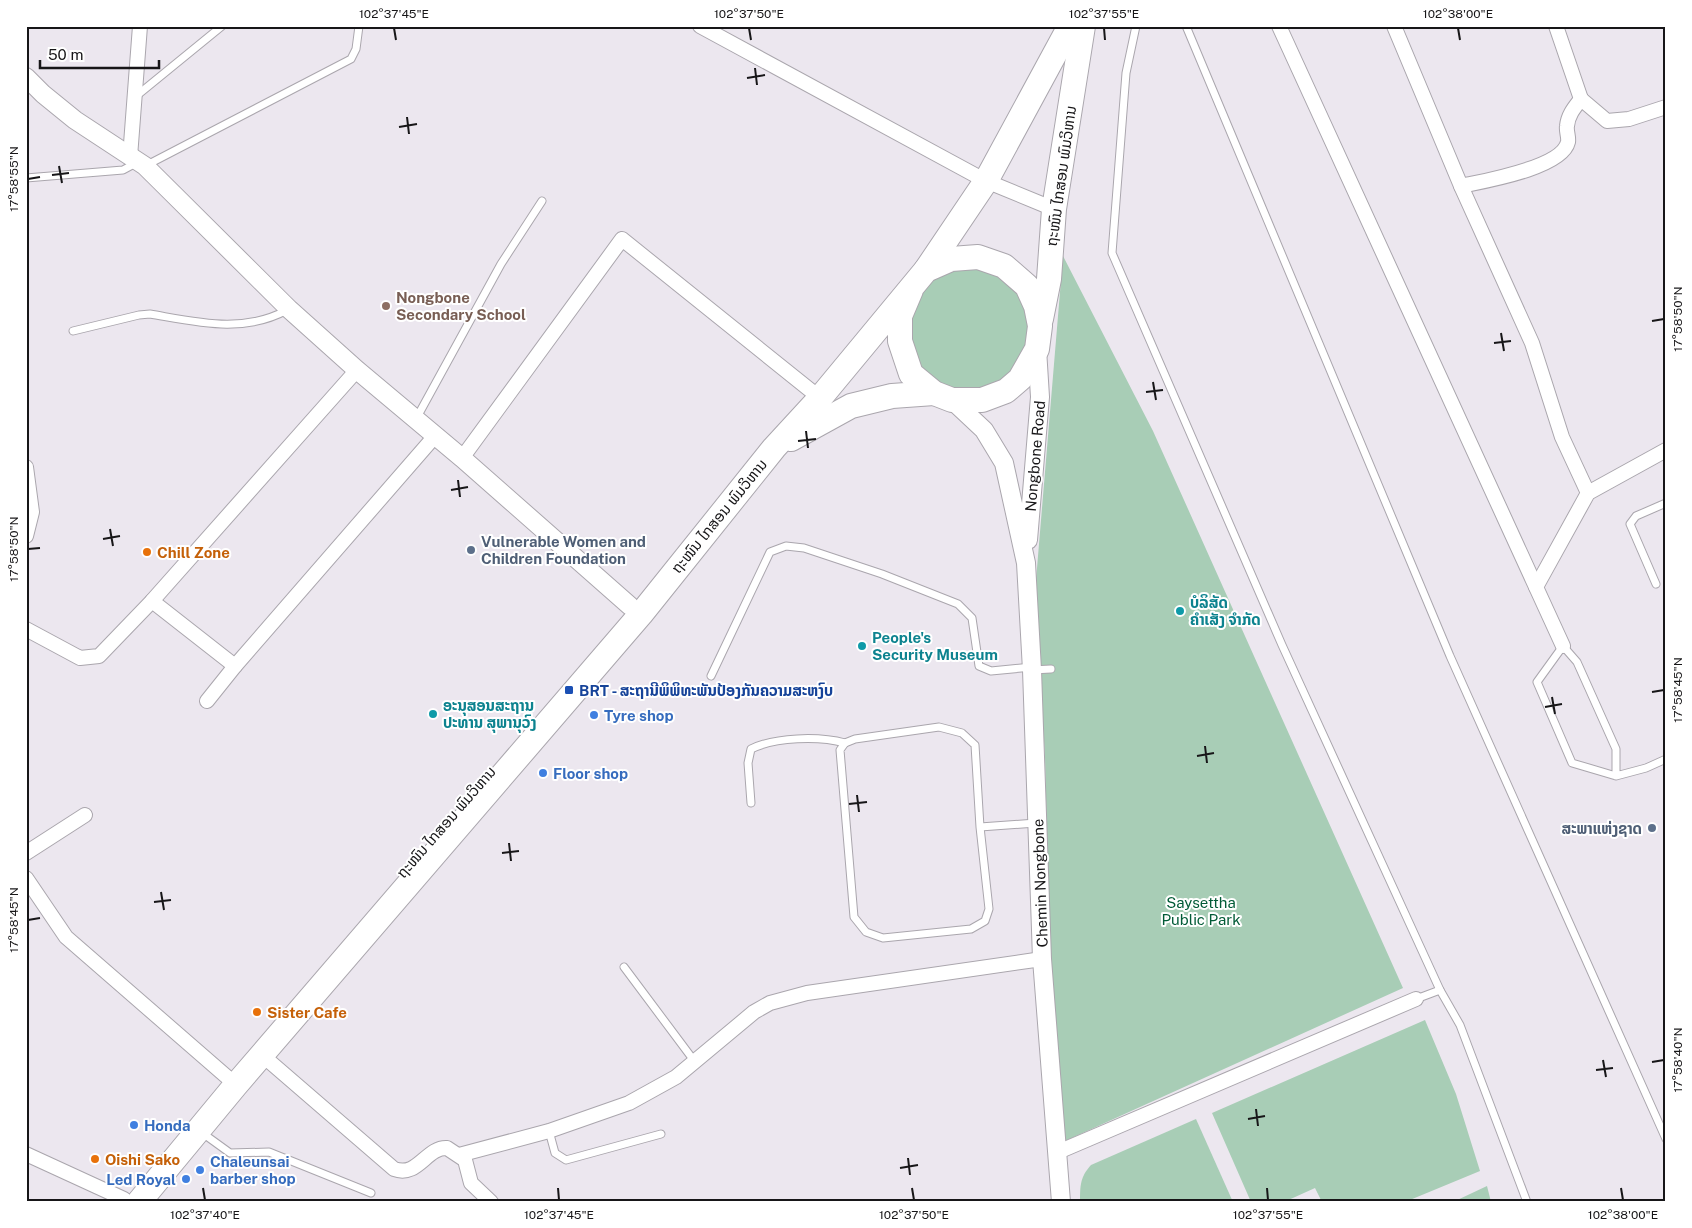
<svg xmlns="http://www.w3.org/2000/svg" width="1692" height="1228" font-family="'Public Sans','Noto Sans Lao',sans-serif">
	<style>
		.green { fill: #a8cdb6 }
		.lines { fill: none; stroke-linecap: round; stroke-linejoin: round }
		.service-casing { stroke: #aaa6ad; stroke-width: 9 }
		.minor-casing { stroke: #aaa6ad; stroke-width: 16 }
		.tertiary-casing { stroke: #aaa6ad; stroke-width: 20 }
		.trunk-casing { stroke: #aaa6ad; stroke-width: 26 }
		.service { stroke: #fff; stroke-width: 7 }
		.minor { stroke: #fff; stroke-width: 14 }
		.tertiary { stroke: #fff; stroke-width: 18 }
		.trunk { stroke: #fff; stroke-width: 24 }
		.ticks { fill: none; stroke: #171618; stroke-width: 2 }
		.education-dot { fill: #8d6e63; stroke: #fff; stroke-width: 2 }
		.service-dot { fill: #5c6f8a; stroke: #fff; stroke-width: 2 }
		.food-dot { fill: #e8710a; stroke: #fff; stroke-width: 2 }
		.culture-dot { fill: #0f9aa8; stroke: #fff; stroke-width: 2 }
		.transit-dot { fill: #1a4fb4; stroke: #fff; stroke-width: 2 }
		.shop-dot { fill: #3f7fe0; stroke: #fff; stroke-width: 2 }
		.labels { text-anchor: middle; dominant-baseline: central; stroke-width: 4; stroke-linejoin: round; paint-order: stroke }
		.street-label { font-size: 15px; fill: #171618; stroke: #fff }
		.education-label { font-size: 15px; font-weight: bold; fill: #785e54; stroke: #fff; text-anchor: start }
		.service-label { font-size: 15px; font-weight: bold; fill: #4e5e75; stroke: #fff; text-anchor: start }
		.food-label { font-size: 15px; font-weight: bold; fill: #c56008; stroke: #fff; text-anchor: start }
		.culture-label { font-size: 15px; font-weight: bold; fill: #0d838f; stroke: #fff; text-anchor: start }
		.transit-label { font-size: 15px; font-weight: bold; fill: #164399; stroke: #fff; text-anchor: start }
		.shop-label { font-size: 15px; font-weight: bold; fill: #366cbe; stroke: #fff; text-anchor: start }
		.park-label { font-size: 15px; fill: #025b37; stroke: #fff }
		.neatline { fill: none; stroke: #171618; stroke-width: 2 }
		.ticks-label { font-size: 12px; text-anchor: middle; fill: #171618 }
	</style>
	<rect width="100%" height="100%" fill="#ece7ef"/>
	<g class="green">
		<polygon points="1063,256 1153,431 1403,988 1065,1141 1050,953 1045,757 1035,592"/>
		<polygon points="953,264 1001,269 1035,321 1015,379 954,397 916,373 905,318 914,295"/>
		<polygon points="1425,1020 1456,1094 1480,1171 1405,1202 1322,1202 1315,1188 1284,1202 1251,1202 1212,1113"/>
		<path d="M1196,1119L1233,1202H1080C1080,1186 1080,1177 1091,1165Z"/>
		<polygon points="1487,1186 1491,1202 1453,1202"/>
	</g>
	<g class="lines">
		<g class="service-casing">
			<g id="service">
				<polyline points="1136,26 1126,73 1112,253 1282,645 1440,990 1460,1025 1527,1202"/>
				<polyline points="1186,26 1450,656 1666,1139"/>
				<polyline points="135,97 222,26"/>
				<polyline points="145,166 351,59 356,49 359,26"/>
				<polyline points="26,178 123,170 136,163"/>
				<path d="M73,331L139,315L150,314C197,322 243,334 287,310"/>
				<polyline points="416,419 501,264 542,201"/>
				<polyline points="1656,584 1630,524 1636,516 1666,503"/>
				<polyline points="1032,670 1051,669"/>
				<polyline points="711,676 770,552 786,546 804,548 882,574 958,604 972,618 979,666 991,671 1032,667"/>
				<polyline points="1616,776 1616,749 1577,662 1563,646 1537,682 1572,763 1616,776 1646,768 1666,759"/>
				<path d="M751,803L748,763L751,749C775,737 819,736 845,743"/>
				<polyline points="980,827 989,909 985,921 971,929 883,938 866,932 854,917 840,750 845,743 855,739 939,727 962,733 975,745 980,827 1036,823"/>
				<polyline points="624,967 695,1062"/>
				<polyline points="1416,999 1440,990"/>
				<polyline points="549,1131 555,1153 566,1160 661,1134"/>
				<polyline points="201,1132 230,1153 269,1152 371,1193"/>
			</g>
		</g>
		<g class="minor-casing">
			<g id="minor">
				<polyline points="700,26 986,181 1054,209"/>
				<polyline points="1279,26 1563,646"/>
				<polyline points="1394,26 1461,186 1532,343 1562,437 1588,493"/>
				<polyline points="1556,26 1581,99"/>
				<polyline points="1581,99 1607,121 1629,119 1666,107"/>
				<polyline points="130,157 140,26"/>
				<path d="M1461,186C1484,181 1562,168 1568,142C1569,137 1566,131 1567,126C1568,115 1574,108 1581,99"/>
				<polyline points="462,458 622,239 820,398"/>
				<polyline points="26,467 32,512 26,536"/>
				<polyline points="1536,587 1588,493 1666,450"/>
				<polyline points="152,601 235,666"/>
				<polyline points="26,629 80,658 99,656 152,601 357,370"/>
				<polyline points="207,701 235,666 435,436"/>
				<polyline points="26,853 85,815"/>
				<polyline points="26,878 66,937 227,1077"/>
				<path d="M262,1055L394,1169C418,1178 426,1147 447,1148L465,1160L471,1183L491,1202"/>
				<polyline points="1058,1152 1416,999"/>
				<polyline points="26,1154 124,1199"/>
				<polyline points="459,1155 549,1131 629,1103 676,1077 754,1012 770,1003 807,993 1042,959"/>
			</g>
		</g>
		<g class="tertiary-casing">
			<g id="tertiary">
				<polyline points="26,77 43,94 75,120 145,166 289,309 357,370 462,458 630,606"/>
				<polyline points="952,400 984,430 1004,463 1026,563 1032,670 1042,959 1061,1202"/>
				<polyline points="1028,540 1040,397 1037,349"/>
			</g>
		</g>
		<g class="trunk-casing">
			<g id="trunk">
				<polyline points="926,270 986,181 1070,26"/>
				<polyline points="1041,319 1049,279 1054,209 1083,26"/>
				<polyline points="791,439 851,406 892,396 934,393"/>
				<polyline points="139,1202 235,1086 641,614 774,448 820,398 926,270 951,259 978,257 1004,266 1027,286 1036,306 1040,326 1037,349 1020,379 1006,391 982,400 952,400 934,393 911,374 900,341 900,316 911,290"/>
			</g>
		</g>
		<use href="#service" class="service"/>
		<use href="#minor" class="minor"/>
		<use href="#tertiary" class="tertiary"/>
		<use href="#trunk" class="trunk"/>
	</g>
	<path class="ticks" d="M394,28L396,40M749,28L751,40M1104,28L1105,40M1458,28L1460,40M755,68L757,85M747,78L765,75M407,117L409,134M399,127L417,124M59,166L62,183M52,175L69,173M28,179L40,177M1652,321L1664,319M1501,333L1504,351M1494,343L1511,341M1153,382L1156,400M1146,392L1163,390M806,431L808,448M798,441L816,439M458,480L460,497M451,490L468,487M110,529L113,546M103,539L120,536M28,549L40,548M1652,692L1664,690M1552,697L1555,714M1545,707L1562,704M1205,746L1207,763M1197,756L1214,753M857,795L859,812M849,804L867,802M509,843L511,861M502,853L519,851M161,892L164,910M154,902L171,900M28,920L40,918M1603,1060L1606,1077M1652,1062L1664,1060M1596,1070L1613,1068M1256,1109L1258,1126M1248,1119L1265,1116M908,1158L910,1175M900,1168L918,1165M203,1188L205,1200M558,1188L559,1200M912,1188L914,1200M1267,1188L1268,1200M1621,1188L1623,1200"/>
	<circle class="education-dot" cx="386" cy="306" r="5"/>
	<g class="service-dot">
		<circle cx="471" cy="550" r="5"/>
		<circle cx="1652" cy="828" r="5"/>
	</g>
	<g class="food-dot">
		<circle cx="147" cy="552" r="5"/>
		<circle cx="257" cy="1012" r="5"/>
		<circle cx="95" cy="1159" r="5"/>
	</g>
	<g class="culture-dot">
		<circle cx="1180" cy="611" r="5"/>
		<circle cx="862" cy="646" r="5"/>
		<circle cx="433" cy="714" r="5"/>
	</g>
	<rect class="transit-dot" x="564" y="685" width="10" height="10" rx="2.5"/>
	<g class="shop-dot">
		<circle cx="594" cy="715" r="5"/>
		<circle cx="543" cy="773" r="5"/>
		<circle cx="134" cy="1125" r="5"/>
		<circle cx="200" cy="1170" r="5"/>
		<circle cx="186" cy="1179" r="5"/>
	</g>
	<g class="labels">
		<g class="street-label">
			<text transform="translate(1061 176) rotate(-82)">ຖະໜົນ ໄກສອນ ພົມວິຫານ</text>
			<text transform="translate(1035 456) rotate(-85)">Nongbone Road</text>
			<text transform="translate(719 516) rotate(-51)">ຖະໜົນ ໄກສອນ ພົມວິຫານ</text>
			<text transform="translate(446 822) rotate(-49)">ຖະໜົນ ໄກສອນ ພົມວິຫານ</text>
			<text transform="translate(1040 883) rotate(-92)">Chemin Nongbone</text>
		</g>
		<g class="education-label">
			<text x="396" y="297">Nongbone<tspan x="396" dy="17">Secondary School</tspan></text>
		</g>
		<g class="service-label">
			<text x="481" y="541">Vulnerable Women and<tspan x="481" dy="17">Children Foundation</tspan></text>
			<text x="1642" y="828" text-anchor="end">ສະພາແຫ່ງຊາດ</text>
		</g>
		<g class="food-label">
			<text x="157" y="552">Chill Zone</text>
			<text x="267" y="1012">Sister Cafe</text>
			<text x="105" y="1159">Oishi Sako</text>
		</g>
		<g class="culture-label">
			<text x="1190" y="602">ບໍລິສັດ<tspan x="1190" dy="17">ຄຳເສັງ ຈຳກັດ</tspan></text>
			<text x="872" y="637">People's<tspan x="872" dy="17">Security Museum</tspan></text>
			<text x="443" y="705">ອະນຸສອນສະຖານ<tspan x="443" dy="17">ປະທານ ສຸພານຸວົງ</tspan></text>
		</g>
		<g class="transit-label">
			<text x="579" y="690">BRT - ສະຖານີພິພິທະພັນປ້ອງກັນຄວາມສະຫງົບ</text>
		</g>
		<g class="shop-label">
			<text x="604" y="715">Tyre shop</text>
			<text x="553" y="773">Floor shop</text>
			<text x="144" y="1125">Honda</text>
			<text x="210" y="1161">Chaleunsai<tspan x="210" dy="17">barber shop</tspan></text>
			<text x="176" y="1179" text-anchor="end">Led Royal</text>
		</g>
		<g class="park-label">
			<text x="1201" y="902">Saysettha<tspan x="1201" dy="17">Public Park</tspan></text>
		</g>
	</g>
	<rect width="1692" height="1228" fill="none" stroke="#ffffff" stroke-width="55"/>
	<path d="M40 60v8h119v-8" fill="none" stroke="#171618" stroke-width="2.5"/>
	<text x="48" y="60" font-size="15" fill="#171618" stroke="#ffffff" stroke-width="4" paint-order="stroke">50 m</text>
	<rect x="28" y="28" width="1636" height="1172" class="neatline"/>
	<g class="ticks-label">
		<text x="394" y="18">102°37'45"E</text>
		<text x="749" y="18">102°37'50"E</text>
		<text x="1104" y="18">102°37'55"E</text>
		<text x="1458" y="18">102°38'00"E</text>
		<text transform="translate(14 179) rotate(-90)" y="4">17°58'55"N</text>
		<text transform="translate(1678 319) rotate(-90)" y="4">17°58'50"N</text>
		<text transform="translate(14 549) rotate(-90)" y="4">17°58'50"N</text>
		<text transform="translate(1678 690) rotate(-90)" y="4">17°58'45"N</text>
		<text transform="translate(14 920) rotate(-90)" y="4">17°58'45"N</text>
		<text transform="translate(1678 1060) rotate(-90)" y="4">17°58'40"N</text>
		<text x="205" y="1219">102°37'40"E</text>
		<text x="559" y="1219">102°37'45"E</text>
		<text x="914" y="1219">102°37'50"E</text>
		<text x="1268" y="1219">102°37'55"E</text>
		<text x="1623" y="1219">102°38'00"E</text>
	</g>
</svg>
